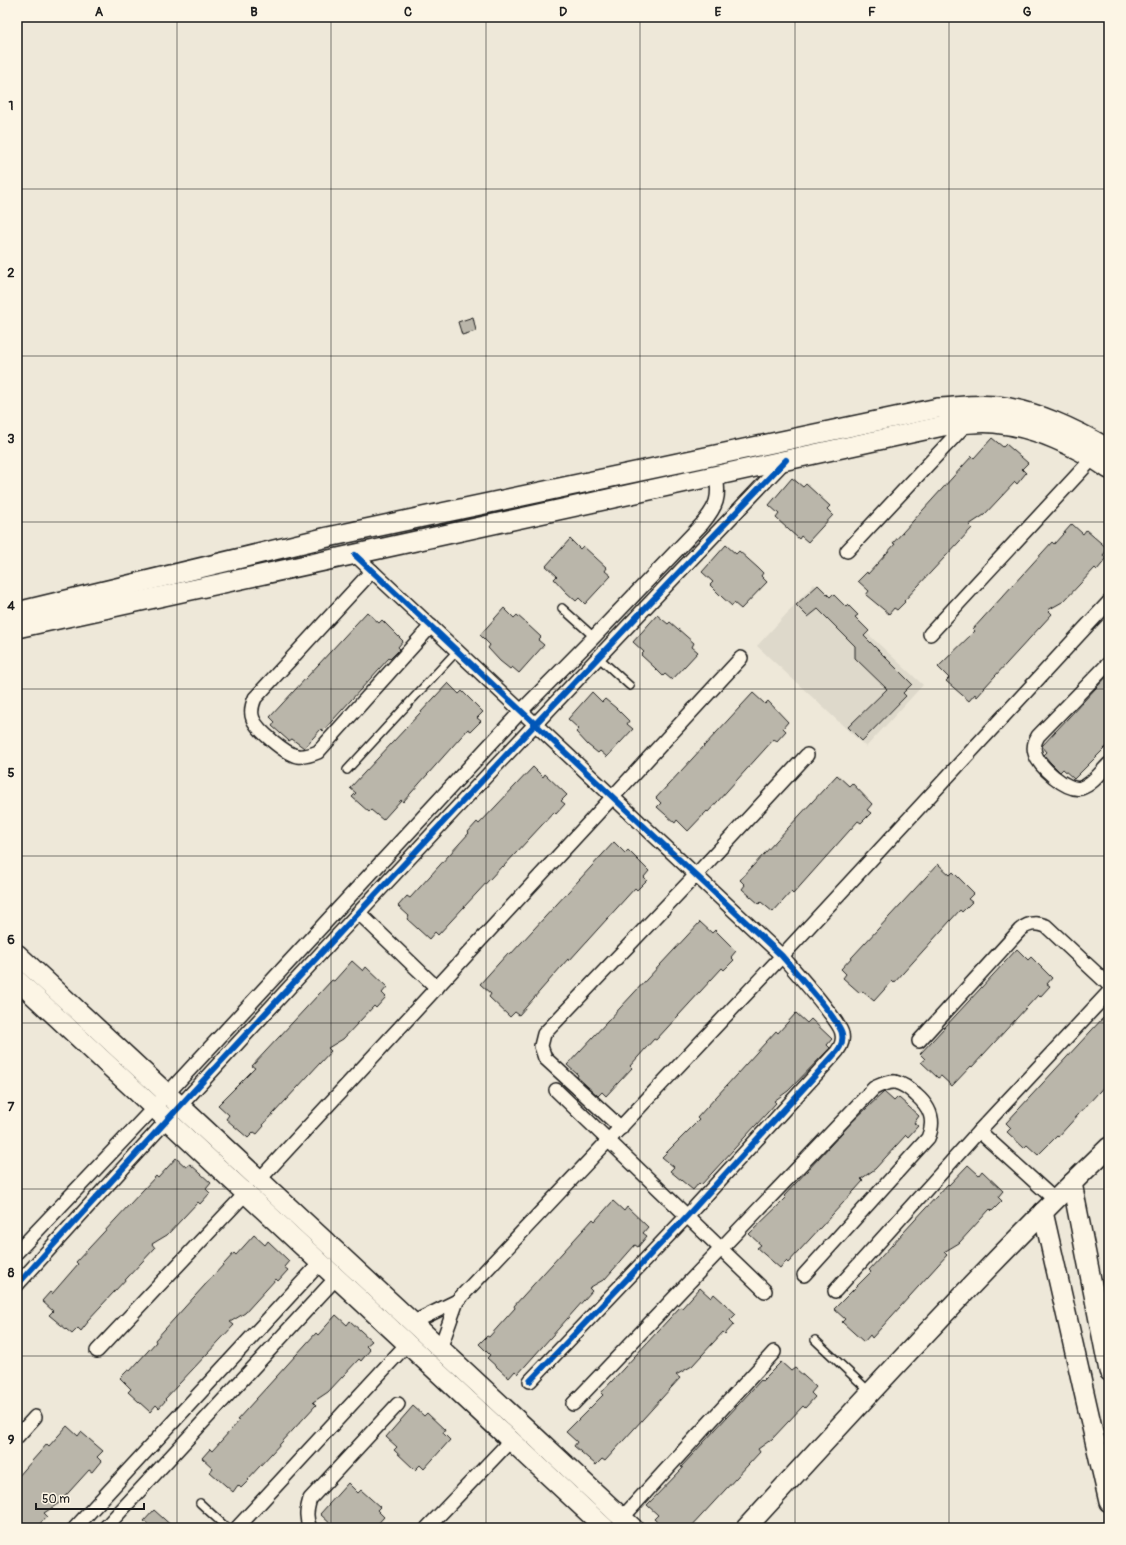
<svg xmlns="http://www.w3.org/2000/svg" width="1126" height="1545" font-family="Pangolin,sans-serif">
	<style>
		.built { fill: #ded9cb }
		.building { fill: #bab6aa; stroke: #1c1c1c }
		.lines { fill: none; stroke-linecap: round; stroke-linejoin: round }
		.lane-casing { stroke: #1c1c1c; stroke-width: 10 }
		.street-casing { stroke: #1c1c1c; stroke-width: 16 }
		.secondary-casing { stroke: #1c1c1c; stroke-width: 22 }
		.lane { stroke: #fcf5e5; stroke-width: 7 }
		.street { stroke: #fcf5e5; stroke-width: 13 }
		.secondary { stroke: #fcf5e5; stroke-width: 19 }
		.cycleway-casing { stroke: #fcf5e5; stroke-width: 8 }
		.cycleway { stroke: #0057b8; stroke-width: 6 }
		.grid { fill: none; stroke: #1c1c1c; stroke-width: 1; stroke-opacity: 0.55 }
		.neatline { fill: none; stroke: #1c1c1c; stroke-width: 1.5 }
		.grid-label { font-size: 13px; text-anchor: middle; font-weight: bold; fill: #1c1c1c }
	</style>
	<rect width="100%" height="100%" fill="#eee8d9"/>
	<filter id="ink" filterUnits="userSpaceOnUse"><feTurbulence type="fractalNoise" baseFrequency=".025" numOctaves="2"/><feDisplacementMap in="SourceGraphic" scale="8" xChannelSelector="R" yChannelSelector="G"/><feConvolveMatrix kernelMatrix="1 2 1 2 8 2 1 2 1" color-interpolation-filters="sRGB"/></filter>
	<g filter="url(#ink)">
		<polygon class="built" points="814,584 923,685 866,747 757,646"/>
		<g class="building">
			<polygon points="473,317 476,331 462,335 458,322"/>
			<polygon points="992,438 1003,447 1006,444 1028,463 1022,469 1026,473 1017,484 1015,482 984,515 969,525 972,528 904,601 905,602 897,610 894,608 889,614 866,595 869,591 858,581 867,572 868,574 895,544 893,543 972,456 974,458"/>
			<polygon points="792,478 803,487 806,484 830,506 827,509 833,515 808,542 801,536 799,539 789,530 776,518 779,514 769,505"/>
			<polygon points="1072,524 1083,534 1086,530 1108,549 1103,555 1106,559 1097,570 1095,568 1064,601 1048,610 1052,614 984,688 985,688 977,697 975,694 969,701 946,681 949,678 938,667 975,631 973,629 1052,542 1054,544"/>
			<polygon points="570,539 580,549 583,546 607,568 605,571 611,576 585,604 579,598 576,601 566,592 554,579 557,576 546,566"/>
			<polygon points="726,545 736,554 739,551 758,568 763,573 761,576 767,582 741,609 734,603 732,606 722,597 710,585 713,582 702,572"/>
			<polygon points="818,585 830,597 833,594 846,607 848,605 858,615 855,617 869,631 864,636 912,684 903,693 906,696 862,741 848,727 887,689 855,658 855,646 818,609 808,617 796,605"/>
			<polygon points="504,608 514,618 517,615 527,624 541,637 538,640 544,645 519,673 512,667 510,669 500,661 488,648 490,645 480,635"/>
			<polygon points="367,612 379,623 382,620 403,641 398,647 400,649 390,659 389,658 323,731 321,729 304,748 292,739 289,741 272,726 275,722 270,717"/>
			<polygon points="657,615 668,624 670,622 694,643 692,647 698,652 672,680 665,674 663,676 654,667 641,655 644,652 633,642"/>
			<polygon points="1109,674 1109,744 1074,779 1063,769 1060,772 1050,762 1044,755 1047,752 1042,746"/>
			<polygon points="448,683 459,694 462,691 483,712 477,718 481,721 471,731 468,729 403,802 401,800 383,820 371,810 369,812 352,797 356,793 350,788"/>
			<polygon points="592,692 602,702 605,699 616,708 629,721 627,724 633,729 607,757 600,751 598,753 588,745 576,732 579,729 568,719"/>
			<polygon points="753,693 765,704 768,701 788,722 783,728 786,731 777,741 774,739 708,812 707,811 688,831 677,820 675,823 657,807 661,803 656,798"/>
			<polygon points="533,767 543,777 545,774 567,795 561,801 565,804 556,814 554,812 503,867 502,866 438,935 435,932 429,939 407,919 409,916 398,906 407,896 410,898 469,833 468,832 477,822 479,824"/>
			<polygon points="837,775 849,786 852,783 872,804 867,810 871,813 861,823 858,821 793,894 791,892 773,912 761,902 759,904 742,889 745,885 740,880"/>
			<polygon points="614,842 625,853 628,850 649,871 644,877 647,880 637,890 635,888 569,961 568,959 519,1015 515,1012 510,1017 489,997 491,994 480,984 508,953 510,955"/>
			<polygon points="938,864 950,875 953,872 974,893 968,899 972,902 962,912 960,910 894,983 892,981 874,1001 862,991 860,993 843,978 846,974 841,969"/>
			<polygon points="700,922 712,933 715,930 736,951 731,957 734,960 724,970 722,968 656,1040 654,1039 630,1066 632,1068 606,1096 602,1092 598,1096 577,1077 578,1075 567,1065"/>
			<polygon points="1017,949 1028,960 1031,957 1052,978 1047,984 1050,986 1040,997 1038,995 972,1067 971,1066 952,1086 941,1076 938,1078 921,1062 925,1059 920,1054"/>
			<polygon points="352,961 363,971 366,967 387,987 382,993 386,997 376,1008 374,1006 343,1039 328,1048 331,1051 263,1125 264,1126 257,1134 254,1132 248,1138 226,1119 229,1115 218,1105 255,1068 252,1066 332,980 334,981"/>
			<polygon points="796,1013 807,1023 811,1019 832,1039 827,1045 830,1048 788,1091 774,1101 776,1103 767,1113 701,1185 699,1183 693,1190 670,1171 674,1167 662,1157 699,1120 697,1118 776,1031 778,1033"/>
			<polygon points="1103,1018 1109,1024 1109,1081 1058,1137 1057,1136 1038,1155 1027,1145 1024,1148 1007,1132 1011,1128 1006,1123"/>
			<polygon points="884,1092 894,1101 898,1097 919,1116 914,1123 918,1126 908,1137 906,1135 875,1169 861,1179 863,1181 854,1191 788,1263 786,1261 780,1268 757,1248 761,1245 749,1234 786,1198 784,1196 852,1122"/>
			<polygon points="176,1158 186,1167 190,1164 211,1183 206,1189 210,1193 200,1204 198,1202 167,1235 152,1244 155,1248 87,1321 88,1322 81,1331 78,1328 72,1334 49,1315 53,1311 42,1301 50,1292 52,1294 78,1264 76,1262 156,1176 158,1178"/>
			<polygon points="968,1165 979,1175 982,1171 1003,1191 998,1197 1002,1201 992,1211 990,1209 959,1243 944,1252 947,1255 872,1338 870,1335 864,1342 842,1322 845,1319 834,1309 871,1272 869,1270 948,1184 949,1185"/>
			<polygon points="613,1201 624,1211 627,1207 648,1227 643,1233 647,1236 638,1247 635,1245 605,1279 589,1288 592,1291 518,1374 515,1371 509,1378 487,1358 490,1355 479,1344 487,1336 489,1337 515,1308 514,1306 523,1296 593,1219 595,1221"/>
			<polygon points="254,1235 265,1245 268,1241 289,1261 284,1267 288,1270 278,1281 276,1279 245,1313 230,1322 234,1325 165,1399 166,1400 159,1408 156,1405 150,1412 128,1392 131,1389 120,1378 128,1370 130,1371 156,1342 155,1340 234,1253 236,1255"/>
			<polygon points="700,1288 711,1298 714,1294 736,1314 730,1320 734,1324 725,1334 723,1332 692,1366 676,1375 680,1378 605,1461 602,1459 596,1465 574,1446 577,1442 566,1432 603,1395 601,1393 680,1307 682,1308"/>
			<polygon points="336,1315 347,1325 350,1321 372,1341 366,1346 370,1350 361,1361 359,1359 328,1392 313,1402 316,1405 248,1479 249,1480 241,1488 238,1485 233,1492 210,1472 213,1468 202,1458 210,1449 212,1451 239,1421 237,1420 316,1333 318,1335"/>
			<polygon points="781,1362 791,1371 795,1368 816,1387 811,1393 815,1397 805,1408 803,1406 772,1439 758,1449 760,1452 690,1528 664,1528 654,1519 658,1515 647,1505 683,1468 681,1467 761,1380 762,1381"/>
			<polygon points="413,1406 424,1416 427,1413 445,1430 443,1433 450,1440 424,1469 420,1465 415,1470 394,1450 397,1447 386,1437"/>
			<polygon points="67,1426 78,1436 81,1432 103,1451 97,1457 101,1461 92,1472 89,1470 59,1503 44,1513 47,1516 36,1528 17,1528 17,1478 47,1444 49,1446"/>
			<polygon points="348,1483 358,1493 361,1490 380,1507 377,1510 384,1517 374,1528 335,1528 320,1514"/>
			<polygon points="154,1510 174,1528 153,1528 144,1521"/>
		</g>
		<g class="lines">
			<g class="lane-casing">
				<g id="lane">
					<polyline points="562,608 594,637"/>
					<polyline points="598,657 630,686"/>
					<polyline points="347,770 457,651"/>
					<polyline points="815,1340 870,1392"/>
					<polyline points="200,1503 227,1528"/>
				</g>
			</g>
			<g class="street-casing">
				<g id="street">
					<polyline points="847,551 967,423"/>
					<path d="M355,555L782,956C792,968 841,1022 842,1034C844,1043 839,1050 833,1056L687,1216L530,1381"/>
					<path d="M372,571L255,698C252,705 250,712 253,719C257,730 286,754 297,756C305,757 311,755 318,752L431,626"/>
					<polyline points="930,634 1093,458"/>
					<path d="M1109,663L1038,736C1035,741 1033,747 1035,753C1038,766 1067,792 1081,788C1092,785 1101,772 1109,764"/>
					<polyline points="359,913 437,988"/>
					<path d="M919,1041L1020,930C1028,923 1036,922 1046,926L1109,985"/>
					<polyline points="556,1090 765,1291"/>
					<polyline points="621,1128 545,1058 541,1046 544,1034 695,876 807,755"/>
					<polyline points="979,1131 1055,1200"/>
					<polyline points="259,1180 741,658"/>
					<path d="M17,1252L167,1094L521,711L594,637L702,524C717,506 720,498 716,474"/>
					<path d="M17,1285C269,1006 526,732 786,460"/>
					<polyline points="835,1291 979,1131 1109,992"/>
					<polyline points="412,1323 457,1301"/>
					<polyline points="440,1349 457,1301 782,956 1109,602"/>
					<polyline points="97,1351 247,1192"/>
					<path d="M573,1404L874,1088C881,1085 887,1081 895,1082C903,1084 910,1089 916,1095C930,1107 936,1120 928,1138L804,1275"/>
					<polyline points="17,1437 35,1417"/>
					<polyline points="622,1518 774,1352"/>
					<polyline points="75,1528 321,1262"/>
					<polyline points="105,1528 337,1277"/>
					<polyline points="237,1528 408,1343"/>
					<path d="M310,1528C305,1517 307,1509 310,1499L398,1404"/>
					<polyline points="427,1528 511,1440"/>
				</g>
			</g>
			<g class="secondary-casing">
				<g id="secondary">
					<path d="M17,612L328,537L938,408C957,407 977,404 997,406C1037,411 1074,429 1109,449"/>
					<path d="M17,628L943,426C960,424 978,421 995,423C1035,427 1077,446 1109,469"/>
					<polyline points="17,954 633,1528"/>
					<polyline points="17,980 605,1528"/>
					<polyline points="1072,1183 1109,1371"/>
					<polyline points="1043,1212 1109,1502"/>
					<path d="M746,1528C864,1399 983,1269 1109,1147"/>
				</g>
			</g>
			<use href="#lane" class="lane"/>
			<use href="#street" class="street"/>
			<use href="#secondary" class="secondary"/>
			<g class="cycleway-casing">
				<g id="cycleway">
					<path d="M355,555L782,956C792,968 841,1022 842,1034C844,1043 839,1050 833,1056L687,1216L530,1381"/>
					<path d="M17,1285C269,1006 526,732 786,460"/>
				</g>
			</g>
			<use href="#cycleway" class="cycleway"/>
		</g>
	</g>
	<path class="grid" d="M177,17V1528M331,17V1528M486,17V1528M640,17V1528M795,17V1528M949,17V1528M17,189H1109M17,356H1109M17,522H1109M17,689H1109M17,856H1109M17,1023H1109M17,1189H1109M17,1356H1109"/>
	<rect width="1126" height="1545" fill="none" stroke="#fcf5e5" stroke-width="44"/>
	<path d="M36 1503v6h108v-6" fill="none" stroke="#1c1c1c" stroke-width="2"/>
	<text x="42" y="1503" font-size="12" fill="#1c1c1c" stroke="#fcf5e5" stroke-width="3" paint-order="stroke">50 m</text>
	<rect x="22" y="22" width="1082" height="1501" class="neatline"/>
	<g class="grid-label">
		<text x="99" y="16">A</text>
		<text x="254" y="16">B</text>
		<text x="408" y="16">C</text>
		<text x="563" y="16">D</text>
		<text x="718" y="16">E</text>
		<text x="872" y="16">F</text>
		<text x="1027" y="16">G</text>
		<text x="11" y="110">1</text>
		<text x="11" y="277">2</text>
		<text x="11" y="443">3</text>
		<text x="11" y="610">4</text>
		<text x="11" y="777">5</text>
		<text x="11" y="944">6</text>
		<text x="11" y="1111">7</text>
		<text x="11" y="1277">8</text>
		<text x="11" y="1444">9</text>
	</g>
</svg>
